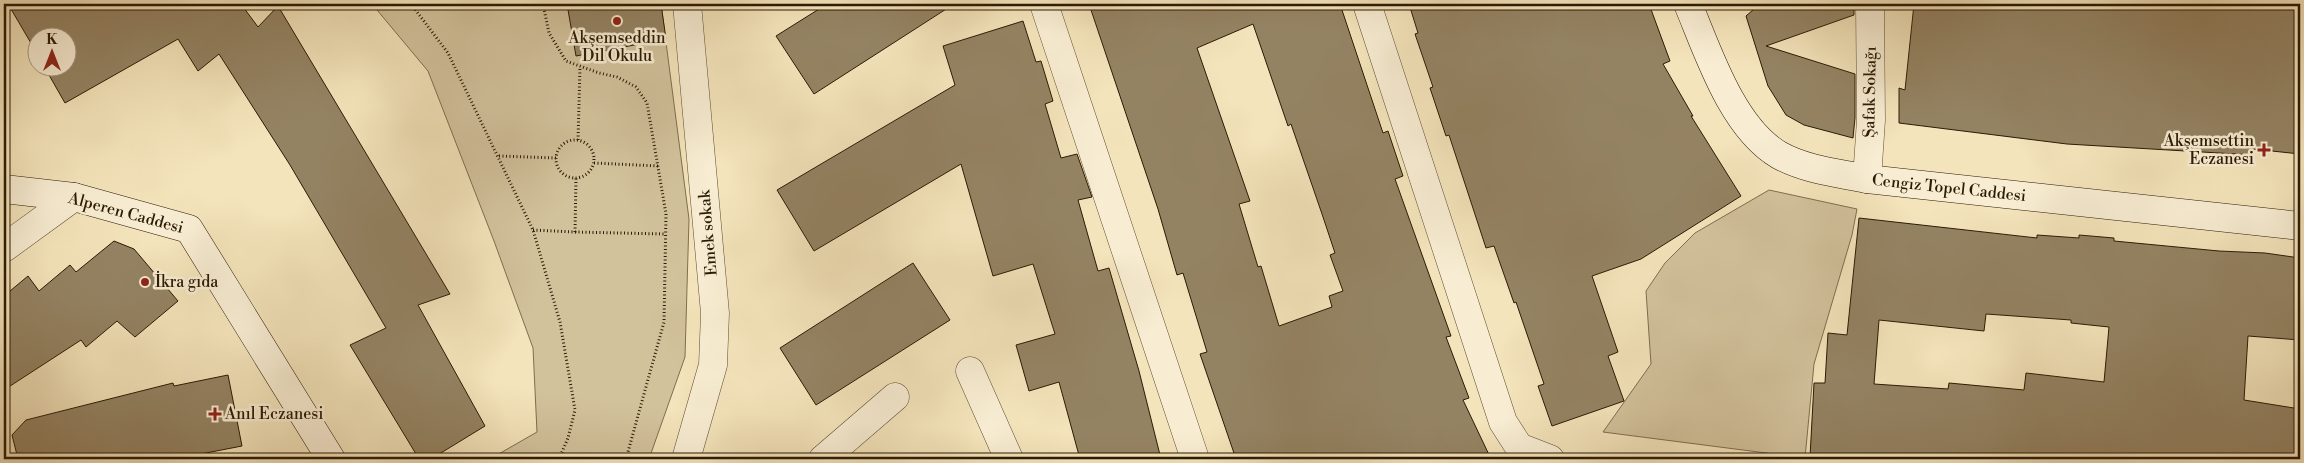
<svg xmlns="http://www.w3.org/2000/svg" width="2304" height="463" font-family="'Libre Bodoni',serif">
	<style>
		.green { fill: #d2c29c; stroke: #7e6e50 }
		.building { fill: #948363; stroke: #2b1a04; fill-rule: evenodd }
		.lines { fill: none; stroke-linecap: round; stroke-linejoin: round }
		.street-casing { stroke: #5d4c32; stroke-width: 29 }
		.secondary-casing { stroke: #2b1a04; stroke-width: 29 }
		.path { stroke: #2b1a04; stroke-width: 3; stroke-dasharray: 1 2.5; stroke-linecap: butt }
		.street { stroke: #f8edd3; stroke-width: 28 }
		.secondary { stroke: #f8edd3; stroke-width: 28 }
		.poi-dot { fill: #8f2418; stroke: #f8edd3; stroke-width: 2 }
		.labels { text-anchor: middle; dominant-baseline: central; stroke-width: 5; stroke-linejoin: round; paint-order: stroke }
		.poi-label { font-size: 16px; fill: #2b1a04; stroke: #f8edd3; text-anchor: start }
		.street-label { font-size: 16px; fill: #2b1a04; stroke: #f8edd3 }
	</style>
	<rect width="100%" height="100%" fill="#f4e4bb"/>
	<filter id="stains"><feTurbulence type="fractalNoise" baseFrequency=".004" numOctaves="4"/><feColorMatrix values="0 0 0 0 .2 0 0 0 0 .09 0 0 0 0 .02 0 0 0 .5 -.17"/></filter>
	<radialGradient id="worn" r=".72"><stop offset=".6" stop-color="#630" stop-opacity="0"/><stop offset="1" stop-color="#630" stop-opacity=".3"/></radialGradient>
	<g class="green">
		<polygon points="372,4 661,4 689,219 685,357 649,459 490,459 537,432 533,348 494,241 428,71"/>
		<polygon points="1769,190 1857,209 1852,235 1814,364 1805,458 1603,432 1651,364 1646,291 1665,263 1695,233"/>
	</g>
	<g class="building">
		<polygon points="8,4 241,4 258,27 278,6 450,294 418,305 485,426 431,459 419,459 350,345 386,328 290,165 219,54 198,71 178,39 65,103 45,68 68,68 68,38 38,38 38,55"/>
		<polygon points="567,4 661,4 666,39 576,56"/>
		<polygon points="827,4 954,4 814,94 776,36"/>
		<path d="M1089,4H1340L1383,133L1388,131L1403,176L1395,179L1451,336L1446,337L1469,398L1463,400L1491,459H1236L1200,354L1207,352L1183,273L1177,275L1158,209ZM1253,24L1288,126L1291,124L1322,214L1335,253L1330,255L1343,291L1329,296L1332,307L1279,326L1261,266L1258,267L1239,204L1250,201L1197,48Z"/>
		<polygon points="1409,4 1649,4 1670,61 1663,64 1693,116 1691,116 1741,196 1641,259 1592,276 1618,352 1608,356 1624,401 1552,426 1538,386 1544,384 1516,302 1514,303 1494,246 1486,248 1449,135 1446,136 1430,88 1433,87 1415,34 1418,33"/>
		<polygon points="1760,4 1854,4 1854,15 1766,46 1855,74 1855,118 1853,138 1804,125 1786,115 1768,86 1746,16"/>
		<polygon points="1914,4 2300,4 2300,154 2253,149 2253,155 2067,144 1899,123 1899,88 1905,90"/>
		<polygon points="1023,21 1036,62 1041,61 1053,101 1045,104 1061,158 1077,154 1092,197 1078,200 1098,271 1109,268 1139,371 1161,459 1080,459 1059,382 1029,391 1016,345 1055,334 1033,264 993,276 961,164 814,251 777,190 955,85 943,46"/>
		<path d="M1859,218L2037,238V235L2079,238V235L2114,238V241L2219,251L2265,253L2300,258V340L2248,336L2244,400L2300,409V459H1844L1810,457L1814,383H1825L1828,333L1847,335ZM1986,314L2071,320V323L2109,327L2104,382L2026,373L2024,390L1949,383L1948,389L1874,384L1879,320L1984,331Z"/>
		<polygon points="114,241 134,249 178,301 135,337 117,321 86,347 81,340 4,390 4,296 28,276 39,291 70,265 76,272"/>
		<polygon points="913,263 950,320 816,405 780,348"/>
		<polygon points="228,375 242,446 175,459 18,459 12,435 26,420 173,383 174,386"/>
	</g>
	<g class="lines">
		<g class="street-casing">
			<g id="street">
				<polyline points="1044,4 1195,459"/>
				<polyline points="1367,4 1503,422 1519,447 1550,459"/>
				<polyline points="1867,179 1871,120 1870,4"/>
				<polyline points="4,248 74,197"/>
				<polyline points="970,371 1009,459"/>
				<polyline points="686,459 713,365 715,313 687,4"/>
				<polyline points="823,459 895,397"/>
			</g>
		</g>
		<g class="secondary-casing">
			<g id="secondary">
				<path d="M1688,4C1708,52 1732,127 1779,155C1806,170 1838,173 1867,179L2300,226"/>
				<polyline points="4,189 74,197 189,229 331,459"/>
			</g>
		</g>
		<g class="path">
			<polyline points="411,4 448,53 533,230 560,322 575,410 568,438 559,459"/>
			<polyline points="543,4 549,33 566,61 599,73 617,77 636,87 647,103 666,214 664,322 626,459"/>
			<polyline points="578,140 580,67"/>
			<circle cx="575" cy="159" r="19"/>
			<polyline points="499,156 556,158"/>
			<polyline points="594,163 658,166"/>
			<polyline points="533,230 575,232 576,178"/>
			<polyline points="575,232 665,234"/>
		</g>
		<use href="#street" class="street"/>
		<use href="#secondary" class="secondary"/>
	</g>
	<g class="poi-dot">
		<circle cx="617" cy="21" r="5"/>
		<path d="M2261.5 142.5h5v5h5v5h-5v5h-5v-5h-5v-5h5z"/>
		<circle cx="145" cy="282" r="5"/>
		<path d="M212.5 406.5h5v5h5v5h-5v5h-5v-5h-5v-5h5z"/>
	</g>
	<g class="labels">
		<g class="poi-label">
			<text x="617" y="38" text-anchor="middle">Akşemseddin<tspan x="617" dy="18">Dil Okulu</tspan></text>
			<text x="2254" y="141" text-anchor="end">Akşemsettin<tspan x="2254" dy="18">Eczanesi</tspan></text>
			<text x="155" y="282">İkra gıda</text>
			<text x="225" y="414">Anıl Eczanesi</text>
		</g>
		<g class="street-label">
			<text transform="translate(1870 92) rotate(-89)">Şafak Sokağı</text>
			<text transform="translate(1949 188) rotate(6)">Cengiz Topel Caddesi</text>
			<text transform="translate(126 213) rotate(15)">Alperen Caddesi</text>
			<text transform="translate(708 233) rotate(-95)">Emek sokak</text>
		</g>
	</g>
	<rect width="2304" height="463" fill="none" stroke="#f4e4bb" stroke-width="20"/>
	<rect x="5" y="5" width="2294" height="453" fill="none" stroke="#2b1a04" stroke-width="2.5"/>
	<rect x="10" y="10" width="2284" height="443" fill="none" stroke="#2b1a04"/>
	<g transform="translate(52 52)"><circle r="24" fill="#f8edd3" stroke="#a69980"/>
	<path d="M0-4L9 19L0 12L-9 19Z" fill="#8f2418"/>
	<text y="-8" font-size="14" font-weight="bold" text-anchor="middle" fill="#2b1a04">K</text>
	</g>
	<rect width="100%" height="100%" filter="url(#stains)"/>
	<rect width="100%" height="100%" fill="url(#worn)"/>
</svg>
